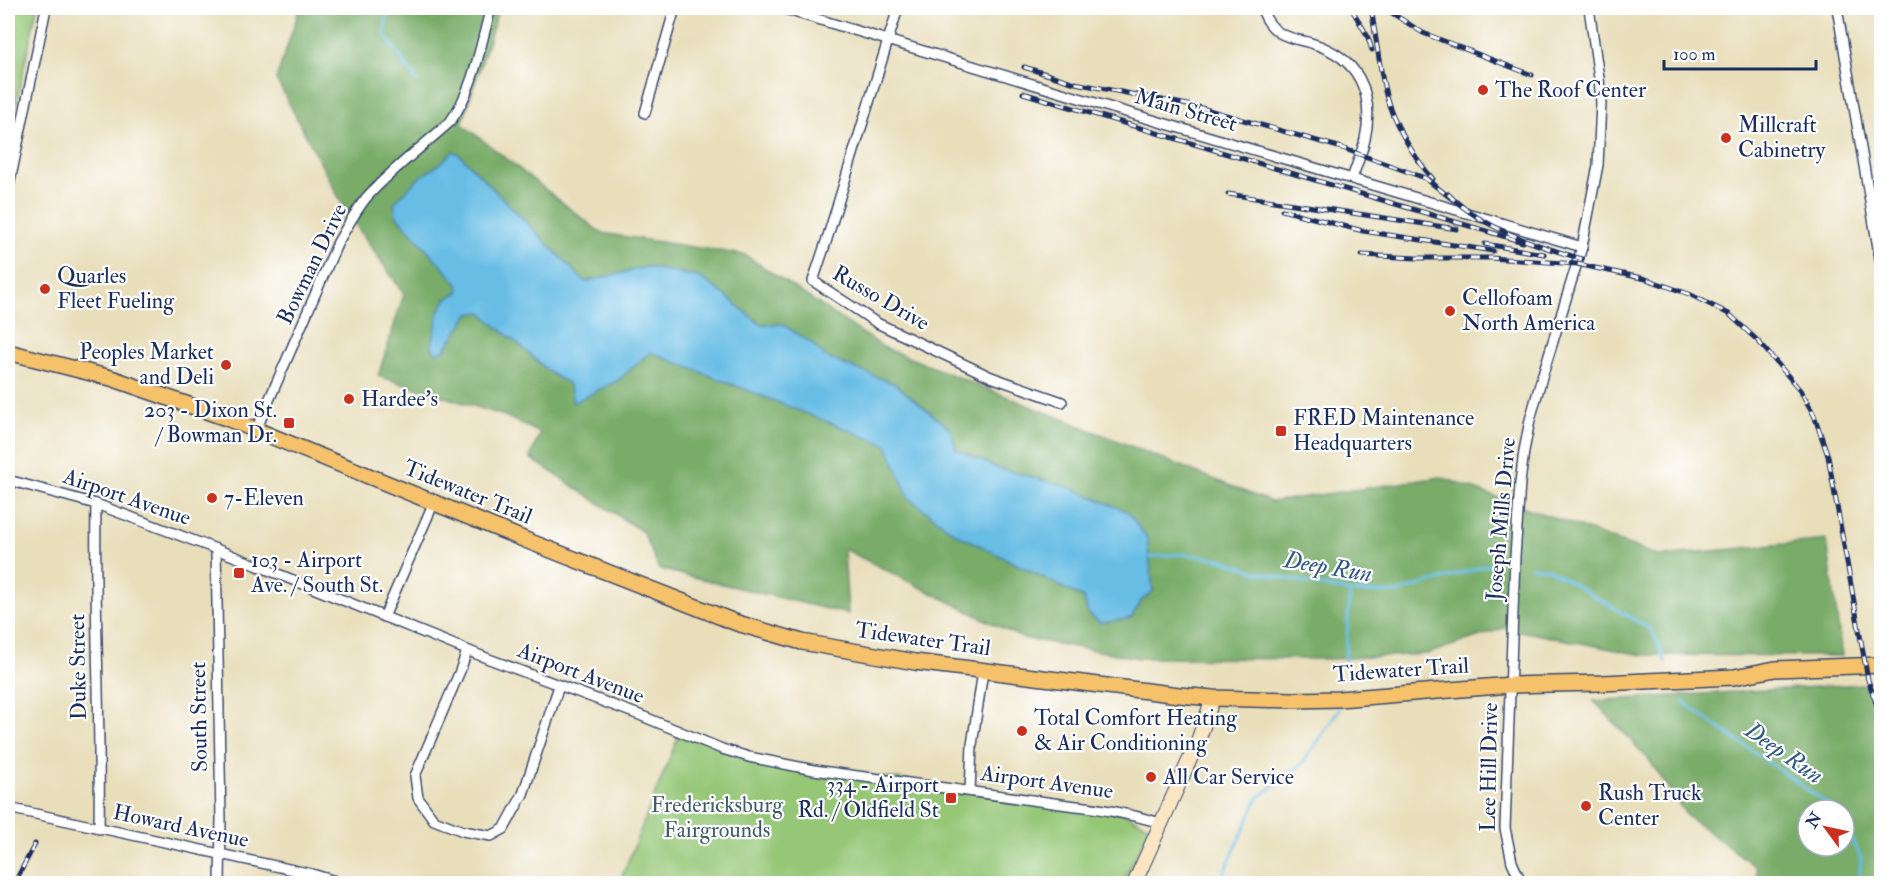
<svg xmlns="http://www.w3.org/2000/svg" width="1889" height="891" font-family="'IM FELL Double Pica',serif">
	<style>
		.green { fill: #95c777; stroke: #587b6a; stroke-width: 1.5 }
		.forest { fill: #78ac68; stroke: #4a6e63; stroke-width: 1.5; fill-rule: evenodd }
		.water { fill: #68bde5; stroke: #4276a2; stroke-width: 1.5 }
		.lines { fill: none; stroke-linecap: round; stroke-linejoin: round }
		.stream { stroke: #68bde5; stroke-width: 3 }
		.minor-casing { stroke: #3a496c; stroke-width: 12 }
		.secondary-casing { stroke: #3a496c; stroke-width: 16 }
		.primary-casing { stroke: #3a496c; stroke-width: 18 }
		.minor { stroke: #fff; stroke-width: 9 }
		.secondary { stroke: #fbe6c4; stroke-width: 14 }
		.primary { stroke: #f5c16b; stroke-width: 15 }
		.rail-casing { stroke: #1b2f5e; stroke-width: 5 }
		.rail { stroke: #fff; stroke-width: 3; stroke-dasharray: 9; stroke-linecap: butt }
		.poi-dot { fill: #c8321e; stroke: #fff; stroke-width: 2 }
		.labels { text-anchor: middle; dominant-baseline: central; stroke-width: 4.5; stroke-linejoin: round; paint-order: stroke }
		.poi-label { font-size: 22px; fill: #1b2f5e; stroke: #fff; text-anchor: start }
		.street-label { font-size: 22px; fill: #1b2f5e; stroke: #fff }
		.park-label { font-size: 22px; fill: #405d66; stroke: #fff }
		.water-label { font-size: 24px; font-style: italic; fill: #325a86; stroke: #fff }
	</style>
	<rect width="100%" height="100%" fill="#fff"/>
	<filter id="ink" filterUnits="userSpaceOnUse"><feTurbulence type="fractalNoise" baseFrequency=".0167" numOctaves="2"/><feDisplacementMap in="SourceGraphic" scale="12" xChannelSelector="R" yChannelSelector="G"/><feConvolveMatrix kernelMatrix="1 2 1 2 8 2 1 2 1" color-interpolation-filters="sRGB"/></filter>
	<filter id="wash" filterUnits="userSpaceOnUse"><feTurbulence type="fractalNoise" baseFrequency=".008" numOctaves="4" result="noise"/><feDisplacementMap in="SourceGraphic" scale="24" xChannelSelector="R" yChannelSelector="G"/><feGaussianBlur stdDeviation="1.35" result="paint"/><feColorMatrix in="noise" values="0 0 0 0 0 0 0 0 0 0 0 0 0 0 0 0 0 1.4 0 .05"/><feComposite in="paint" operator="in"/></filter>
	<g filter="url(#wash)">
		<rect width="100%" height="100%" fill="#e8deba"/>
		<g class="green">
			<polygon points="8,8 37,8 8,141"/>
			<polygon points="680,732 749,757 1120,812 1150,826 1123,883 619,884"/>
		</g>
		<g class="forest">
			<path d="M300,8H499L462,124L601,233L745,255L885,348L1271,502L1441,477L1659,556L1827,540L1842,656L1642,655L1504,628L1427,654L1330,659L1139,658L1022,638L844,549L848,614L659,569L643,532L530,458L540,433L505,416L378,376L404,294L346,211L276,79ZM453,151L459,154L585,282L646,267L699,277L726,296L760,324H782L810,342L827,358L895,384L950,429L956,449L997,468L1069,487L1127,512L1147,538L1153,591L1140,602L1131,618L1088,613L1084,598L955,533L910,498L887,445L650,352L617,381L573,402L570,388L567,382C549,376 536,359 522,347C508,335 493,326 482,312L469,314L445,349L446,299L459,292L458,284L396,215L395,203L420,177L440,164Z"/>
			<path d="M1862,684L1881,689V883H1758L1756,867L1687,816L1650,761L1594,701ZM1808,810H1844V846H1808Z"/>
		</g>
		<path class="water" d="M453,151L459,154L585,282L646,267L699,277L726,296L760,324H782L810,342L827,358L895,384L950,429L956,449L997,468L1069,487L1128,512L1147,538L1153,591L1140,602L1131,618L1100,623L1088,613L1084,598L955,533L909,498L887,445L650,352L617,381L573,403L570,388L567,382C549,376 536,359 522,347C508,335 493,326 482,312L469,314L445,349L436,353L432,347L438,314L446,299L459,292L458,284L396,215L394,203L420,177L440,164Z"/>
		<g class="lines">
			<g class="stream">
				<polyline points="387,8 385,35 417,81"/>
				<polyline points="1150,557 1183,554 1219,559 1257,572 1350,592 1395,593 1498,562"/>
				<polyline points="1532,567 1548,569 1652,630 1665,661"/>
				<polyline points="1345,665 1350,592"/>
				<polyline points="1683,702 1836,810"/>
				<polyline points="1844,825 1861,858 1859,884"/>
				<polyline points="1219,884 1258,798 1303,763 1340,708"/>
			</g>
		</g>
	</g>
	<g filter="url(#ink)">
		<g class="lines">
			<g class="minor-casing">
				<g id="minor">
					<polyline points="781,8 1102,105 1582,247"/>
					<polyline points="898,8 827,239 813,281 877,323 991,377 1062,402"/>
					<path d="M1265,8L1263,12C1273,36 1288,37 1311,43C1358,57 1375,92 1365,139C1362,153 1356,166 1352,179"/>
					<polyline points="1837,8 1882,271"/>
					<polyline points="645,113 675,8"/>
					<polyline points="8,191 46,8"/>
					<path d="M256,430L338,242C347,227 355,212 366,198C391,170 422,147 450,122C474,89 480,46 491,8"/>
					<path d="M8,480L96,504L216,549L489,659L642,716L722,749L749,757L814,770L1068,805C1101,808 1130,814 1161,823"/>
					<path d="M96,504C94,612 101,720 99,829"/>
					<polyline points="216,549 221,819 220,884"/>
					<polyline points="384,617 434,502"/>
					<polyline points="467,651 460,671 415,776 418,798 434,820 463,831 491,836 504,829 523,794 559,686"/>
					<polyline points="970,791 972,745 983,671"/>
					<polyline points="8,808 312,874 345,884"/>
					<polyline points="1522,884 1512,862 1505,828 1515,557 1520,483 1524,451 1530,420 1542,377 1582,247 1598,165 1601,103 1599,78 1589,8"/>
				</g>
			</g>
			<g class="secondary-casing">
				<polyline id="secondary" points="1134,884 1198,741 1213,698"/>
			</g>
			<g class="primary-casing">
				<polyline id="primary" points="8,352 111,378 229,419 528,541 737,623 802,642 915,662 1179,695 1213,698 1294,700 1339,699 1511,685 1602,683 1734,677 1775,669 1882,665"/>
			</g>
			<use href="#minor" class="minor"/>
			<use href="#secondary" class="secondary"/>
			<use href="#primary" class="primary"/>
			<g class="rail-casing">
				<g id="rail">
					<polyline points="1351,8 1367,35 1372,50"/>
					<path d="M1371,8C1376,36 1379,66 1386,95C1392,121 1415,159 1433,179"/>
					<polyline points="1384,8 1423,33 1532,75"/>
					<polyline points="1024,67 1075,83 1198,107 1342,148 1425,178 1452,199"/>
					<polyline points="1023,93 1523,242"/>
					<polyline points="1228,194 1457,229"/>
					<path d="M1448,194C1483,229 1536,245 1582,259"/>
					<polyline points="1282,210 1363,231 1493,251"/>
					<polyline points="1485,244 1544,254"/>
					<polyline points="1362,255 1416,258 1490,258 1577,264 1646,279 1689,294 1729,314 1759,342 1800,390 1814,415 1828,456 1868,680 1882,720"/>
					<polyline points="14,884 35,844"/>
				</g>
			</g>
			<use href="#rail" class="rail"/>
		</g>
	</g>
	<g class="poi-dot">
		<circle cx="1483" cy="90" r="6"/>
		<circle cx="1726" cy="138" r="6"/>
		<circle cx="45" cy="289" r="6"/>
		<circle cx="1450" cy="311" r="6"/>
		<circle cx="226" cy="365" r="6"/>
		<circle cx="349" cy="399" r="6"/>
		<rect x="283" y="417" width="12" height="12" rx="3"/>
		<rect x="1275" y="425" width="12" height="12" rx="3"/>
		<circle cx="212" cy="498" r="6"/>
		<rect x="233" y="567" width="12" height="12" rx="3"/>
		<circle cx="1022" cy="731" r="6"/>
		<circle cx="1151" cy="777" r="6"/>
		<rect x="945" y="792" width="12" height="12" rx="3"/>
		<circle cx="1586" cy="806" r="6"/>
	</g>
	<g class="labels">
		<g class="poi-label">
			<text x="1495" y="90">The Roof Center</text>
			<text x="1738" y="125">Millcraft<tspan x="1738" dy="25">Cabinetry</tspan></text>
			<text x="57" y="276">Quarles<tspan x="57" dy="25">Fleet Fueling</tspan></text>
			<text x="1462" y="298">Cellofoam<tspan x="1462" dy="25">North America</tspan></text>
			<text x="214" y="352" text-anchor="end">Peoples Market<tspan x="214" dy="25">and Deli</tspan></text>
			<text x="361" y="399">Hardee's</text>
			<text x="277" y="410" text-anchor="end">203 - Dixon St.<tspan x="277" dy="25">/ Bowman Dr.</tspan></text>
			<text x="1293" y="418">FRED Maintenance<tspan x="1293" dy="25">Headquarters</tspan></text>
			<text x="224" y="498">7-Eleven</text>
			<text x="251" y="560">103 - Airport<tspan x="251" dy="25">Ave. / South St.</tspan></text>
			<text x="1034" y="718">Total Comfort Heating<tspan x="1034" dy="25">&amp; Air Conditioning</tspan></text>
			<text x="1163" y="777">All Car Service</text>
			<text x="939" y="785" text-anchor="end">334 - Airport<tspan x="939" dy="25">Rd. / Oldfield St</tspan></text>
			<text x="1598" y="793">Rush Truck<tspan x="1598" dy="25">Center</tspan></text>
		</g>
		<g class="street-label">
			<text transform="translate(1186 110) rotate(16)">Main Street</text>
			<text transform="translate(312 264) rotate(-64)">Bowman Drive</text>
			<text transform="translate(881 298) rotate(30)">Russo Drive</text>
			<text transform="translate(468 492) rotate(22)">Tidewater Trail</text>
			<text transform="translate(127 497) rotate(19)">Airport Avenue</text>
			<text transform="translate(1501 519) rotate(-85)">Joseph Mills Drive</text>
			<text transform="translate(923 639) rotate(8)">Tidewater Trail</text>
			<text transform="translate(78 667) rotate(-91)">Duke Street</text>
			<text transform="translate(1401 670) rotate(-4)">Tidewater Trail</text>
			<text transform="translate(581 673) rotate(21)">Airport Avenue</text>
			<text transform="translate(199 717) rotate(-91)">South Street</text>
			<text transform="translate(1489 767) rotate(-89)">Lee Hill Drive</text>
			<text transform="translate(1047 782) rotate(8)">Airport Avenue</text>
			<text transform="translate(181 826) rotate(12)">Howard Avenue</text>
		</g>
		<g class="park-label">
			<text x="717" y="805">Fredericksburg<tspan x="717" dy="25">Fairgrounds</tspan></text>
		</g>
		<g class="water-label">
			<text transform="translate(1328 567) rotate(10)">Deep Run</text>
			<text transform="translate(1784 753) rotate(35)">Deep Run</text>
		</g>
	</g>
	<rect width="1889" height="891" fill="none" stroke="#fff" stroke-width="30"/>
	<g transform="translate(1826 828) rotate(303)"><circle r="28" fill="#ffffff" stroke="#a4acbf" stroke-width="1.5"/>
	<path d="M0-4.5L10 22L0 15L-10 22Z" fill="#c8321e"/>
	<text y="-9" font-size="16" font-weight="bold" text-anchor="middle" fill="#1b2f5e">N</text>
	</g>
	<path d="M1664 60v9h152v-9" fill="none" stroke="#1b2f5e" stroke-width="3"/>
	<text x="1673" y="60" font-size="18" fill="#1b2f5e" stroke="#ffffff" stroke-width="4.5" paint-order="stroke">100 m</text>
</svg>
